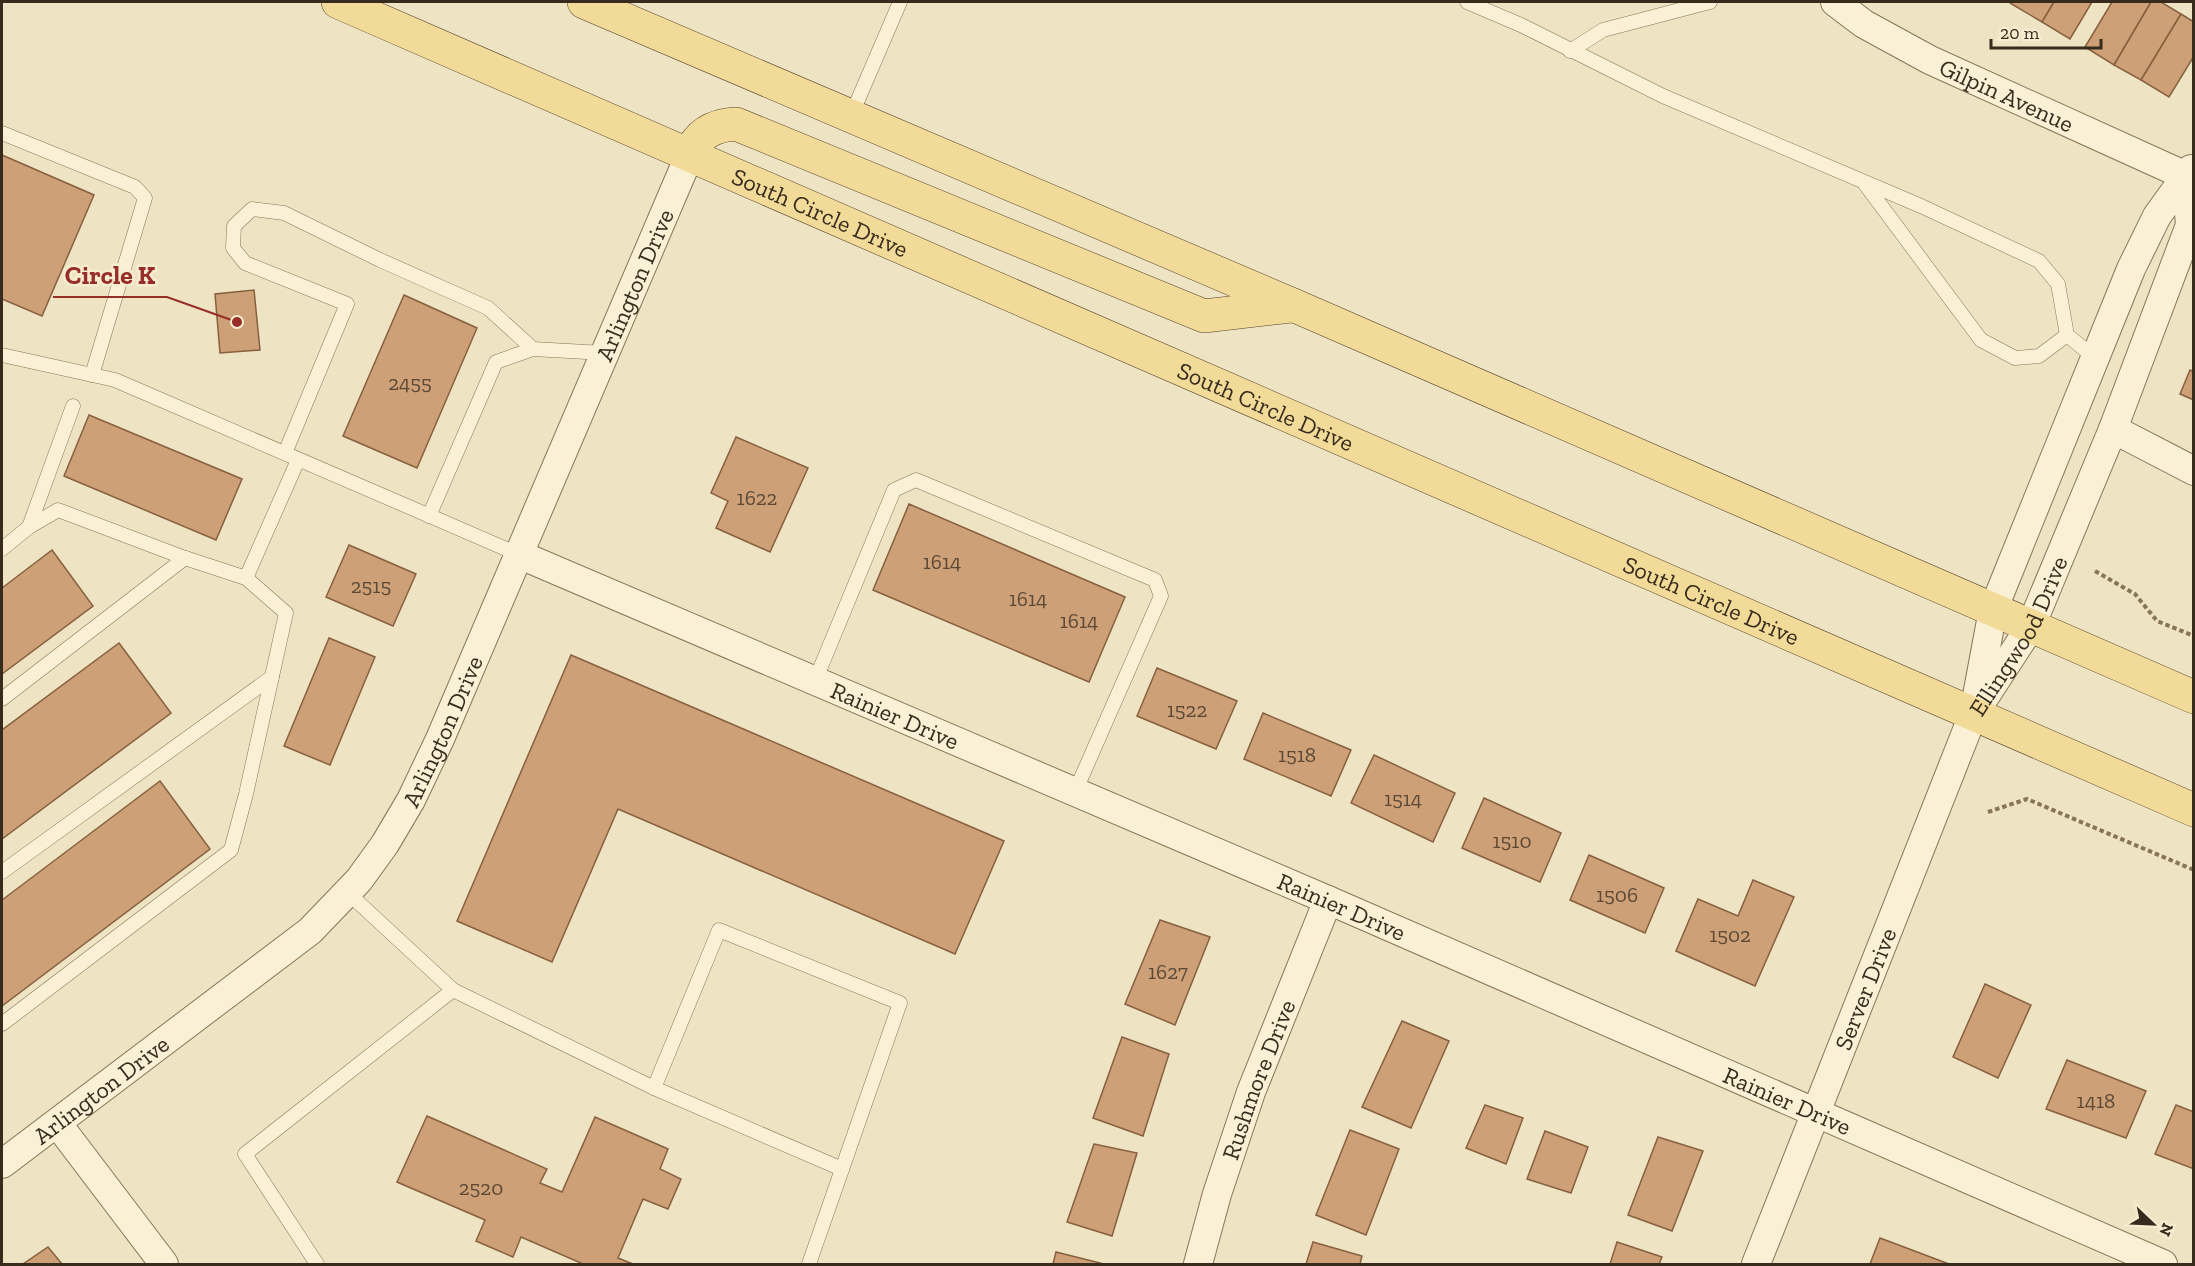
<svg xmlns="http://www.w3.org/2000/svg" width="2195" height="1266" font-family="'Zilla Slab',serif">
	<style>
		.building { fill: #cda077; stroke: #87603f; stroke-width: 1.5 }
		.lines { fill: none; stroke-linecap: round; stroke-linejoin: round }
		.lane-casing { stroke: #887559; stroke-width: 15 }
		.street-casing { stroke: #887559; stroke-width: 30 }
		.primary-casing { stroke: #55422d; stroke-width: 34 }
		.path { stroke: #887559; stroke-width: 4; stroke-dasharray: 4.5 3; stroke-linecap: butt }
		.lane { stroke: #f9f0d5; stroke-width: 14 }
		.street { stroke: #f9f0d5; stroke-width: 28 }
		.primary { stroke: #f2db99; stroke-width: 33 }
		.labels { text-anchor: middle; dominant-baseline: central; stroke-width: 5; stroke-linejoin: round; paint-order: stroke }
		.number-label { font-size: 21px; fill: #5c4834 }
		.street-label { font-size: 24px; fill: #372b1d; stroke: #f6edd1 }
		.leader { fill: none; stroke: #972e28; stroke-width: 2 }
		.callout-dot { fill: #972e28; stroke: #f6edd1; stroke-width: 2 }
		.callout-label { font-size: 26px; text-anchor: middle; font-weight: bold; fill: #972e28; stroke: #f6edd1; stroke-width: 5; stroke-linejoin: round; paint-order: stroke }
	</style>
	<rect width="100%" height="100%" fill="#eee3c2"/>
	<g class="building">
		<polygon points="2010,2 2054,2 2042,22 2010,3"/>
		<polygon points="2054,2 2092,2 2070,39 2042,22"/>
		<polygon points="2112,2 2151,2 2114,65 2085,47"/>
		<polygon points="2151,2 2161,2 2181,14 2141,80 2114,65"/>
		<polygon points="2181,14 2194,22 2194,56 2169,97 2141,80"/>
		<polygon points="2,155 94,195 42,316 2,299"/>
		<polygon points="254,290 260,350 220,353 215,294"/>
		<polygon points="404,295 477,328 417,468 343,436"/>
		<polygon points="2190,370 2194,372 2194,400 2180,394"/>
		<polygon points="89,415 242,479 216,540 64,476"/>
		<polygon points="736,437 808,468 770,552 716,528 728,501 711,493"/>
		<polygon points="909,504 1125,597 1089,682 873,590"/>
		<polygon points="349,545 416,574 393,626 326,597"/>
		<polygon points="52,550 93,606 2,674 2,588"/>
		<polygon points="329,638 375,657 330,765 284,746"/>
		<polygon points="119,643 171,713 2,839 2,730"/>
		<polygon points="571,655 1004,841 955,954 618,809 552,962 457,921"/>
		<polygon points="1157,668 1237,701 1216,749 1137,716"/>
		<polygon points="1263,713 1351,750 1331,796 1244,759"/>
		<polygon points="1374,755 1455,793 1433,842 1351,803"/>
		<polygon points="160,781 210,849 2,1006 2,900"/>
		<polygon points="1484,798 1561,833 1540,882 1462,848"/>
		<polygon points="1589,855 1664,888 1645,933 1570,900"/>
		<polygon points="1753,880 1794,897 1755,986 1676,951 1698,899 1738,916"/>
		<polygon points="1160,920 1210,937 1175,1025 1125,1004"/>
		<polygon points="1985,984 2031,1005 1998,1078 1953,1057"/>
		<polygon points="1402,1021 1449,1041 1411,1128 1362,1107"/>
		<polygon points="1122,1037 1169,1054 1143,1136 1093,1118"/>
		<polygon points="2067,1060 2146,1091 2126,1138 2046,1109"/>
		<polygon points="1485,1105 1523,1118 1506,1164 1466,1148"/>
		<polygon points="2176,1105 2194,1112 2194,1169 2155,1154"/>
		<polygon points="427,1116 547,1169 540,1183 562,1192 595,1117 668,1149 660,1169 681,1179 668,1209 643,1199 618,1258 633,1264 583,1264 521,1237 513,1257 476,1241 485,1220 397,1182"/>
		<polygon points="1350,1130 1399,1149 1366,1235 1316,1215"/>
		<polygon points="1545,1131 1588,1147 1571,1193 1527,1179"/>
		<polygon points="1658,1137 1703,1151 1672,1231 1628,1215"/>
		<polygon points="1094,1144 1137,1153 1112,1236 1067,1222"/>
		<polygon points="1880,1238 1949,1264 1870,1264"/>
		<polygon points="1313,1242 1362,1256 1360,1264 1306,1264"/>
		<polygon points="1617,1242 1662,1257 1659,1264 1610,1264"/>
		<polygon points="48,1247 62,1264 23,1264"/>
		<polygon points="1056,1252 1104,1264 1053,1264"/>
	</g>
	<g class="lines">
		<g class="lane-casing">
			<g id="lane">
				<polyline points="1467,2 1521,25 1663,96 1921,206 2039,261 2058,284 2067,335 2095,358"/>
				<polyline points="1570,51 1603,30 1710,2"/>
				<polyline points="851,116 900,2"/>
				<polyline points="2,133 135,187 145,198 92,375"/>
				<polyline points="1865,184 1981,340 2015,358 2039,356 2067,335"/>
				<polyline points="2,355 115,380 518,554"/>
				<polyline points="285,453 347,304 245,263 233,248 234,226 252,209 284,213 380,260 488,308 533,349"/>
				<polyline points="429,516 496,362 533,349 604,353"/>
				<polyline points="29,527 73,406"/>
				<polyline points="2,549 29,527 58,510 185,558 246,578 286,613 246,794 231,850 2,1024"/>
				<polyline points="246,578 298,460"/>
				<polyline points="815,681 894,490 916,480 1155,580 1161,596 1075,792"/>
				<polyline points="2,699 185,558"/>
				<polyline points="2,872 272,677"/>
				<polyline points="347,892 453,990"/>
				<polyline points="654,1088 719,930 900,1003 809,1264"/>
				<polyline points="317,1264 245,1154 453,990 654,1088 842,1169"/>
			</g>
		</g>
		<g class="street-casing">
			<g id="street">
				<path id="s1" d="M1835,2L1864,24L1930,60L2186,176"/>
				<polyline points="2113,429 2194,471"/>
				<path id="s2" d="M518,554L1328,900L2163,1264"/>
				<polyline points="1976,701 1993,610 2131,269 2157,216 2191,169"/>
				<polyline points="57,1123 164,1264"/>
				<path id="s3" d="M2,1164L310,931L359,880L385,844L411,800L440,739L690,154"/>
				<path id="s4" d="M1198,1264L1217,1194L1251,1092L1328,900"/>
				<path id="s5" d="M1756,1264L1973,715L2031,626L2113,429L2190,225L2186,176"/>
			</g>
		</g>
		<g class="primary-casing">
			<g id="primary">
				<path id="s6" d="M338,2L2194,810"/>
				<polyline points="584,2 1293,305 2194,697"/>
				<path d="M690,154C698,134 714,125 736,124L1204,316L1291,306"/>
			</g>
		</g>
		<g class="path">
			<polyline points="2095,571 2135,594 2157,621 2194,636"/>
			<polyline points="1988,812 2027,799 2194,870"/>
		</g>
		<use href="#lane" class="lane"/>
		<use href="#street" class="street"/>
		<use href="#primary" class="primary"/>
	</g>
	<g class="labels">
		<g class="number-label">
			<text x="410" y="382">2455</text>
			<text x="757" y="497">1622</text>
			<text x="942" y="561">1614</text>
			<text x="371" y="585">2515</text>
			<text x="1028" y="598">1614</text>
			<text x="1079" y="620">1614</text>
			<text x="1187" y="709">1522</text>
			<text x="1297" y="754">1518</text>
			<text x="1403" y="798">1514</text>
			<text x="1512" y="840">1510</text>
			<text x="1617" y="894">1506</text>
			<text x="1730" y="934">1502</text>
			<text x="1168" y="971">1627</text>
			<text x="2096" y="1100">1418</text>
			<text x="481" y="1187">2520</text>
		</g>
		<g class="street-label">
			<text stroke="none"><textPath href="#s1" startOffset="196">Gilpin Avenue</textPath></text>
			<text stroke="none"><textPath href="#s6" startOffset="526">South Circle Drive</textPath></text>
			<text stroke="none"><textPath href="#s3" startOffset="1114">Arlington Drive</textPath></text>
			<text stroke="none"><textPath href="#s6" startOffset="1012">South Circle Drive</textPath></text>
			<text stroke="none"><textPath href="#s6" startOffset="1498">South Circle Drive</textPath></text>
			<text stroke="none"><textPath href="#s5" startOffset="682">Ellingwood Drive</textPath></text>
			<text stroke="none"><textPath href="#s2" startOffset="410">Rainier Drive</textPath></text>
			<text stroke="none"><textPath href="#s3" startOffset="628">Arlington Drive</textPath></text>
			<text stroke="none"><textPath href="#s2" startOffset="896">Rainier Drive</textPath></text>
			<text stroke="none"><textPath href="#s5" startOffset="296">Server Drive</textPath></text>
			<text stroke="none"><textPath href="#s4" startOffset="194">Rushmore Drive</textPath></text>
			<text stroke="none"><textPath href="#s3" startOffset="124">Arlington Drive</textPath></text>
			<text stroke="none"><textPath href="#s2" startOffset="1382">Rainier Drive</textPath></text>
		</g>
	</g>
	<path class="leader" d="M237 322L167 297H53"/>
	<circle class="callout-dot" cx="237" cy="322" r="6"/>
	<g class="callout-label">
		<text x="110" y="284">Circle K</text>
	</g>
	<rect width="2195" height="1266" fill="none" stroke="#372b1d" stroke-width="6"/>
	<g transform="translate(2153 1224) rotate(113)" stroke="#f6edd1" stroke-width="4.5" paint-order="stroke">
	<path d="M0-4.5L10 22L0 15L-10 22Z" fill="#372b1d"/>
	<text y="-9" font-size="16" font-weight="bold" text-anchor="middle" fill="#372b1d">N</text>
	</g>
	<path d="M1991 39v9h110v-9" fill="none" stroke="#372b1d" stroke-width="3"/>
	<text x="2000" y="39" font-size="18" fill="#372b1d" stroke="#f6edd1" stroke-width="4.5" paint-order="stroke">20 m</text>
</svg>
